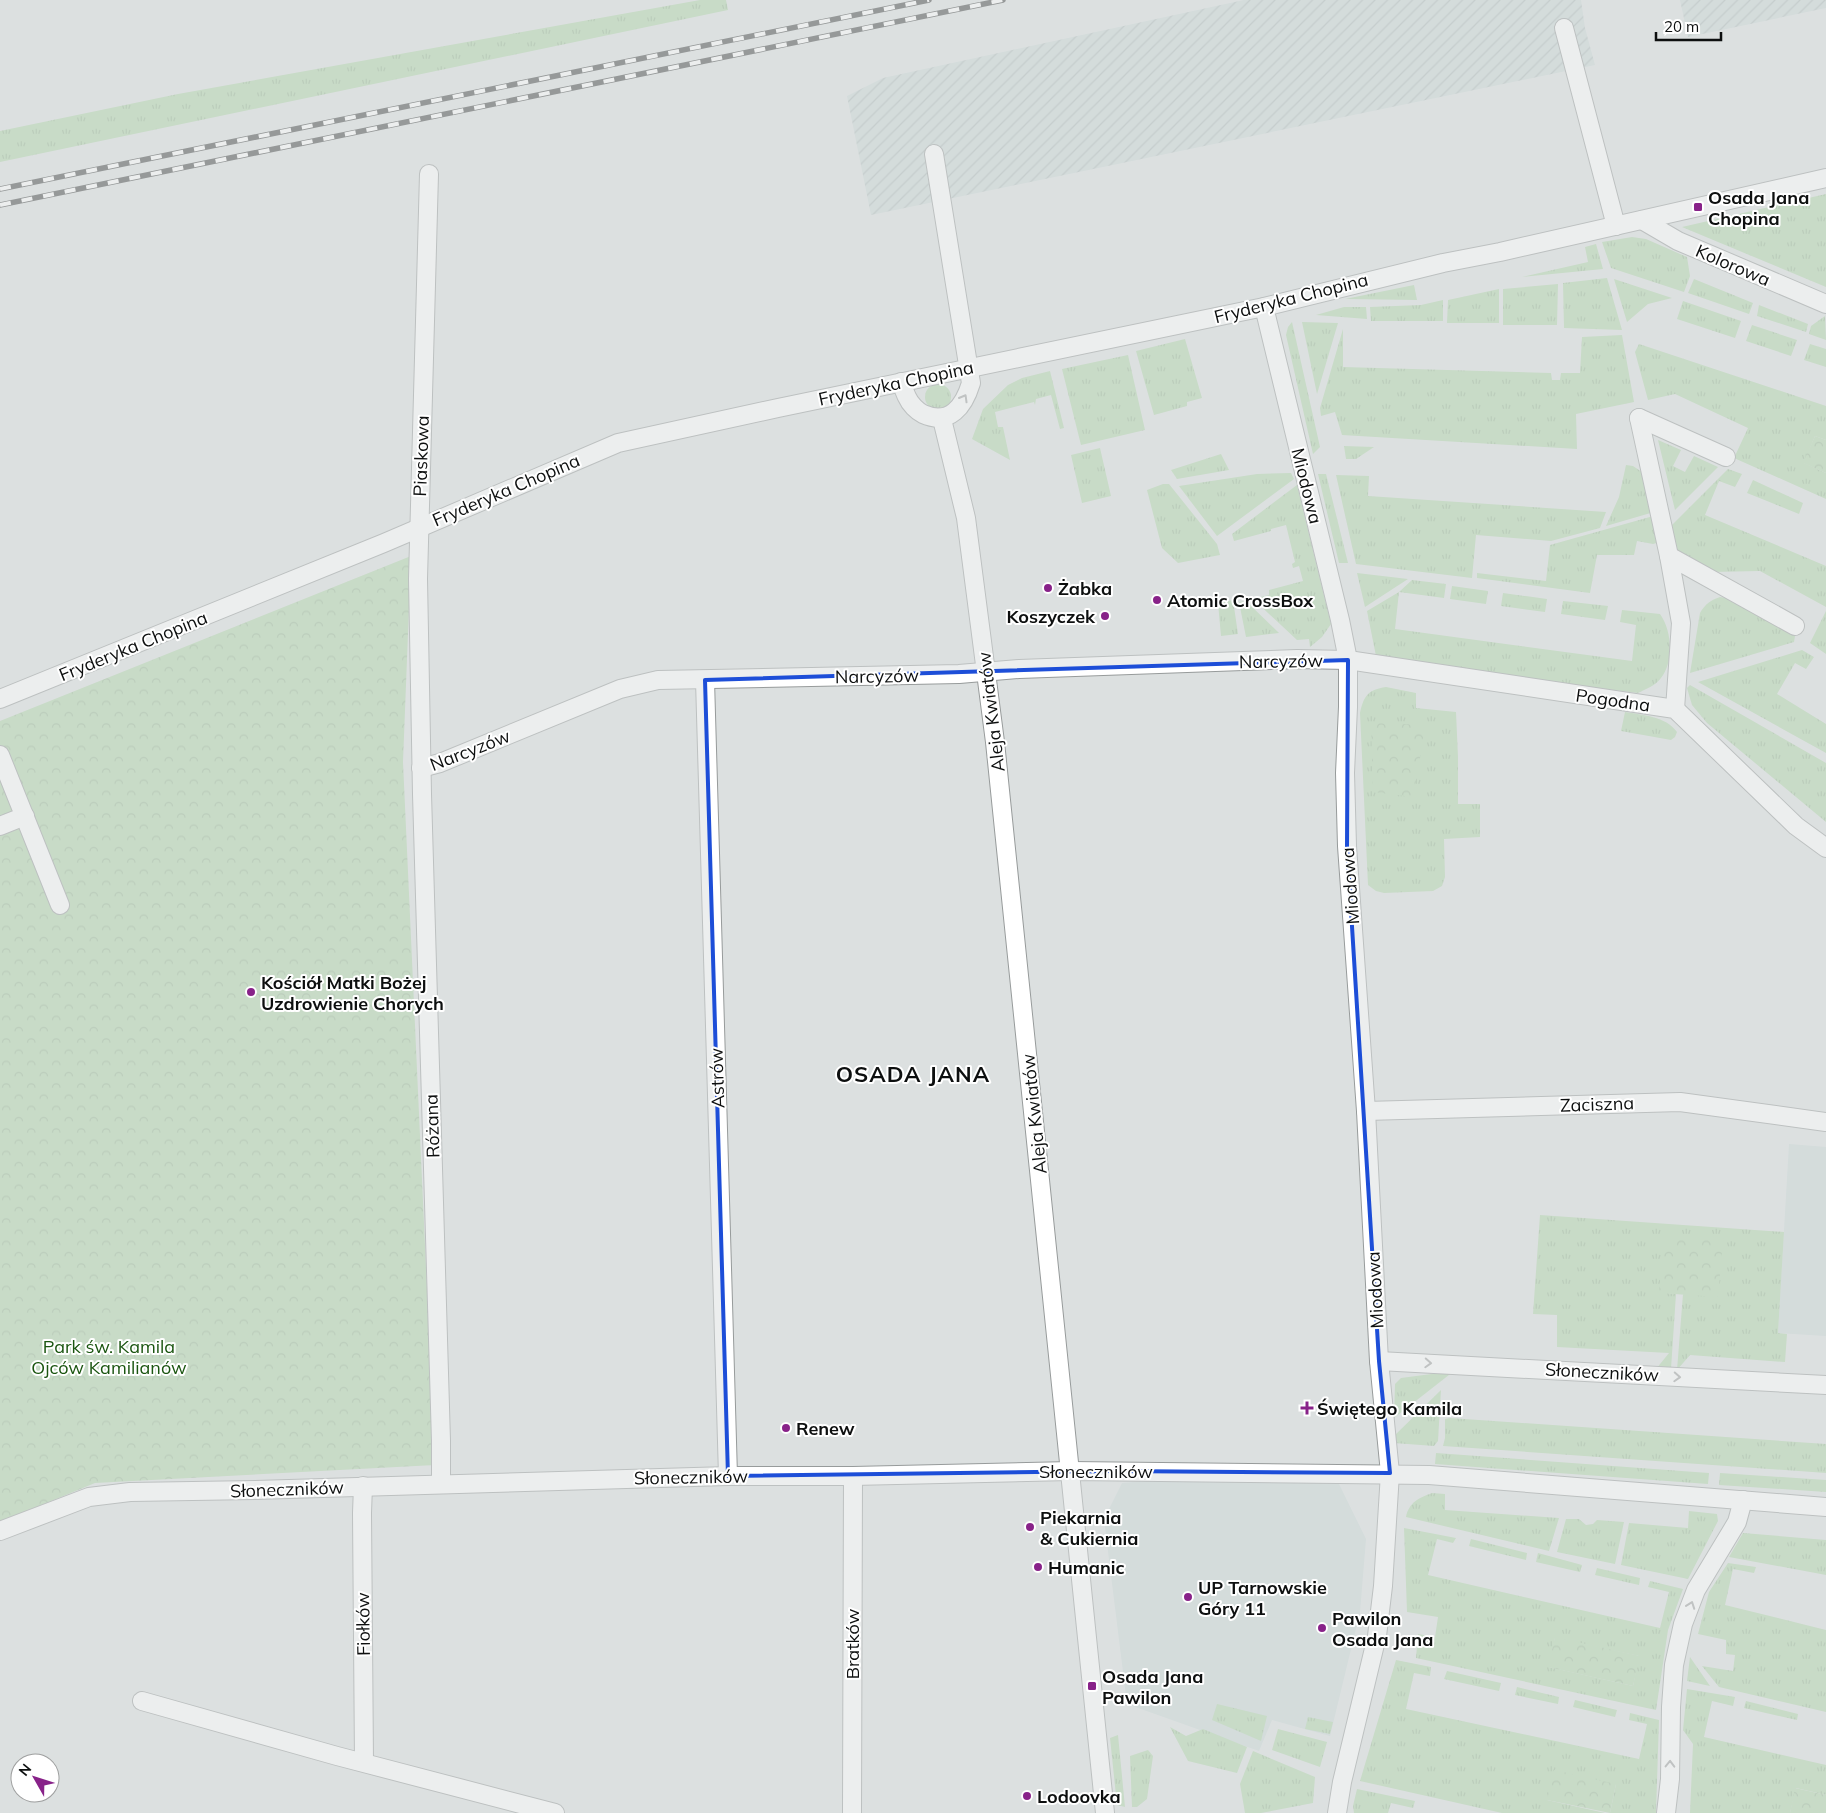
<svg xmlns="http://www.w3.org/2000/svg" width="1826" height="1813" font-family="Mulish,sans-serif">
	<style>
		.built { fill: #c9d7d6 }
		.industrial { fill: url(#industrial-furrows) }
		.grass { fill: url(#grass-tufts); fill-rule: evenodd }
		.park { fill: url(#park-crowns) }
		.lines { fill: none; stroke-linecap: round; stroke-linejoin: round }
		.street-casing { stroke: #979b9b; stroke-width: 20 }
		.street { stroke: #fff; stroke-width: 18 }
		.rail-casing { stroke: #404343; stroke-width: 5.5 }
		.rail { stroke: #fff; stroke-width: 4; stroke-dasharray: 11; stroke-linecap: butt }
		.oneway { stroke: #9e9f9f }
		.marked { fill: none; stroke: #1d4ed8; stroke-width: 4; stroke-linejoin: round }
		.poi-dot { fill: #882289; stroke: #fff; stroke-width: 2 }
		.labels { text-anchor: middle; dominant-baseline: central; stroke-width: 4; stroke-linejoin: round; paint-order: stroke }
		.poi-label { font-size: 18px; font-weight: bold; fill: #0d0f0f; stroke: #fff; text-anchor: start }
		.street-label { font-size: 18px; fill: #0d0f0f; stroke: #fff }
		.park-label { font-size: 18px; fill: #1a5510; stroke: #fff }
		.district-label { font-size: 22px; font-weight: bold; letter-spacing: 1px; fill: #0d0f0f; stroke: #fff }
	</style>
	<defs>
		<pattern id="industrial-furrows" width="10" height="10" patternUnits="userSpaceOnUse" patternTransform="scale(1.25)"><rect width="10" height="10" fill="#c9d7d6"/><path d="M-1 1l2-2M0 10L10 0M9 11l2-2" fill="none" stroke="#abb7b6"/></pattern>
		<pattern id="grass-tufts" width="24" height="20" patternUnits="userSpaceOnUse" patternTransform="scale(1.25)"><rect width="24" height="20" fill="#afd5a9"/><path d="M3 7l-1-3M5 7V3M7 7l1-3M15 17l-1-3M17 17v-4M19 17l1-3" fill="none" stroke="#95b690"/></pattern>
		<pattern id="park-crowns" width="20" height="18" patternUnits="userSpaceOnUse" patternTransform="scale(1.25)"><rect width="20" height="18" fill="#afd5a9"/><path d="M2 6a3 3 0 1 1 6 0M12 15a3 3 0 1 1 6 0" fill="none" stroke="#95b690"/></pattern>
	</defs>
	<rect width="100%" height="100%" fill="#dce0e0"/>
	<g class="built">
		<polygon points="1789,1144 1826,1147 1826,1336 1778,1333"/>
		<polygon points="1146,1481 1338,1482 1366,1539 1360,1612 1330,1736 1272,1720 1259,1751 1127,1704 1104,1519 1122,1483"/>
	</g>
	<g class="industrial">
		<polygon points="1244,0 1581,0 1585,28 1595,65 871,215 847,96 883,78"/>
		<polygon points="1680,0 1826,0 1826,8 1688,37"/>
	</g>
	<g class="grass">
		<polygon points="700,0 726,0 728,10 0,162 0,131 178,94"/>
		<polygon points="1826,194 1826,287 1682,227"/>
		<polygon points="1632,237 1646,239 1687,257 1690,276 1684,292 1611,268 1602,242"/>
		<polygon points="1596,244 1603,269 1522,277 1588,262 1585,247"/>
		<polygon points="1607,278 1622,330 1564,328 1563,283"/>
		<polygon points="1614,279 1672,298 1648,304 1627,322"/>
		<polygon points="1694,279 1753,303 1749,314 1688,293"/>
		<polygon points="1558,284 1557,325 1503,325 1503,289"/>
		<polygon points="1414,285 1417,300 1345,299"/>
		<polygon points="1499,289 1499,323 1447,323 1448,300"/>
		<polygon points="1443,300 1443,321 1371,321 1370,307 1421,305"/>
		<polygon points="1683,301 1741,321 1735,338 1677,319"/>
		<polygon points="1759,305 1808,324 1806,332 1757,316"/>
		<polygon points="1344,307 1366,307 1367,319 1316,315"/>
		<polygon points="1825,316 1826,340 1809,334 1811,326"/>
		<polygon points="1292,322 1320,447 1313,454 1286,335 1288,327"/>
		<polygon points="1302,322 1338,323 1317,394"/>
		<polygon points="1752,325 1797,340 1791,356 1746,341"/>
		<polygon points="1343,329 1343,367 1551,373 1552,380 1560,380 1561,373 1580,373 1582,337 1622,335 1634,402 1576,414 1577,449 1342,435 1335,412 1321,416 1320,408"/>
		<polygon points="1185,339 1202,398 1187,402 1187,406 1154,415 1136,351"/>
		<polygon points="1639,344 1826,406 1826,440 1815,436 1804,463 1826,473 1826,499 1734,458 1748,428 1675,394 1648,400 1635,352"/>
		<polygon points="1810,344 1826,349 1826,367 1804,360"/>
		<polygon points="1128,355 1145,430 1081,445 1062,369"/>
		<polygon points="1050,371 1064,428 1060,429 1051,395 1036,399 1035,405 1034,402 995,412 998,427 1003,427 1010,460 972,439 983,409 1008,385 1022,378"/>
		<circle cx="938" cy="397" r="13"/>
		<polygon points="1658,440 1681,450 1673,466 1685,472 1694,456 1718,467 1675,510"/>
		<polygon points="1344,446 1374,447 1356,459 1346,459"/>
		<polygon points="1100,448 1111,496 1082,503 1071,455"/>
		<polygon points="1221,454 1229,470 1177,479 1171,470"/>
		<polygon points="1626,465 1633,466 1642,472 1654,512 1606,526 1619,497"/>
		<polygon points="1728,469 1742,474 1735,487 1719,481 1705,515 1826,566 1826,607 1760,571 1711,572 1676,555 1672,525"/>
		<polygon points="1291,473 1294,479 1217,536 1179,486 1257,474"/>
		<polygon points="1318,474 1326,474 1348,563 1339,563"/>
		<polygon points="1336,475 1369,476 1368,496 1606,512 1600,528 1551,541 1476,535 1472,578 1356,564"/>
		<polygon points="1753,480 1803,503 1799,514 1747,493"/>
		<polygon points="1163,484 1169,484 1217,544 1220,555 1178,563 1162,548 1147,490"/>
		<polygon points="1297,485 1331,624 1322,637 1310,647 1309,639 1297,640 1253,599 1269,595 1269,590 1303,581 1299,566 1293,568 1292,564 1295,562 1286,525 1271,529 1271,531 1234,541 1232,534"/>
		<polygon points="1657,515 1664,541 1653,544 1637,541 1634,555 1597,555 1590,593 1477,578 1477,573 1546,581 1550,545"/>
		<polygon points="1357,573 1408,579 1365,607"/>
		<path d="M1412,580L1446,584L1444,598L1399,592L1395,629L1632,661L1636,625L1620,622L1622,610L1660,614C1672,630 1674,662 1661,678C1655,686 1646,689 1638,693L1398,663L1376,656L1367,611L1399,592Z"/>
		<polygon points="1452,586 1488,591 1486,604 1450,599"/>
		<polygon points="1503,593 1547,599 1545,612 1501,606"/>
		<path d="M1720,597L1726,598L1795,636L1794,642L1690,673L1700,613C1705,604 1711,600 1720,597Z"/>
		<polygon points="1233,600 1238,634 1221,636 1218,603"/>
		<polygon points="1246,601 1279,633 1246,637 1239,602"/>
		<polygon points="1563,601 1608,606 1605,620 1561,614"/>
		<polygon points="1826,611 1826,654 1810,643"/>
		<polygon points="1802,650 1814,657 1806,669 1795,663 1777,694 1826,724 1826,753 1698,682"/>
		<polygon points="1690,685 1826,763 1826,822 1707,723 1692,705 1687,688"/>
		<path d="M1386,687L1416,693V708L1456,712L1458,757V804H1480V837L1444,839L1445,877L1442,886L1433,891L1384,893L1376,891L1368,885L1360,713C1364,695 1368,690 1386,687Z"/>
		<path d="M1625,712C1642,715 1666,716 1677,732L1675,737L1671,740L1621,731Z"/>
		<polygon points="1540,1215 1784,1232 1778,1333 1787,1334 1785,1362 1690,1355 1677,1370 1683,1294 1718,1297 1659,1292 1676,1294 1671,1369 1656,1369 1669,1353 1557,1347 1557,1315 1533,1314"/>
		<polygon points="1454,1371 1394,1418 1395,1384 1401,1378"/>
		<polygon points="1441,1390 1438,1441 1434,1446 1394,1443 1394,1436"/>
		<polygon points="1450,1418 1826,1444 1826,1473 1443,1446 1445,1438 1445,1419"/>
		<polygon points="1436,1453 1709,1473 1708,1484 1435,1464"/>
		<polygon points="1720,1473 1826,1480 1826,1492 1719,1485"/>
		<path d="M1432,1493L1445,1494V1510L1559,1518L1549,1551L1406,1517C1409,1502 1419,1498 1432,1493Z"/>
		<polygon points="1689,1511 1717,1514 1718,1521 1688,1579 1621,1565 1629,1523 1688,1528"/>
		<polygon points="1566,1519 1579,1519 1586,1525 1593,1524 1597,1520 1624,1522 1615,1564 1557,1552"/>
		<path d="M1404,1528L1456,1538L1453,1543L1437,1539L1428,1575L1660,1628L1669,1592L1648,1587L1650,1581L1683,1589L1668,1630L1656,1710L1416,1658L1418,1634L1435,1637L1438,1617L1407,1612ZM1555,1638L1639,1656L1633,1686L1549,1667Z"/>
		<polygon points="1743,1533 1826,1540 1826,1575 1729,1557"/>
		<polygon points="1471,1539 1527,1553 1526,1560 1469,1546"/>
		<polygon points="1538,1553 1582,1565 1580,1572 1536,1562"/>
		<polygon points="1728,1563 1756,1567 1754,1573 1733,1569 1725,1605 1826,1630 1826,1712 1719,1687 1702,1666 1733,1671 1735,1655 1726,1654 1726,1640 1698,1634 1709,1592"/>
		<polygon points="1597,1568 1640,1578 1639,1585 1595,1575"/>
		<polygon points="1690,1657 1710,1686 1687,1681"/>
		<polygon points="1396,1660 1431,1667 1430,1676 1414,1673 1406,1709 1639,1759 1647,1724 1629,1720 1630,1713 1659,1720 1656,1813 1610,1813 1616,1784 1547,1800 1605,1813 1502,1813 1360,1781"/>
		<polygon points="1447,1671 1501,1683 1499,1691 1444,1679"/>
		<polygon points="1517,1687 1559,1697 1558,1704 1515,1695"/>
		<polygon points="1687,1689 1735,1697 1733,1706 1712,1701 1704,1737 1826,1765 1826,1795 1796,1788 1790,1813 1690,1813 1693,1744 1683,1730"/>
		<polygon points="1575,1700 1617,1710 1615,1717 1573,1707"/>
		<polygon points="1746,1701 1798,1714 1797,1720 1744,1708"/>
		<polygon points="1217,1704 1267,1716 1261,1741 1212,1720"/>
		<polygon points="1308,1717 1333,1722 1330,1734 1305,1729"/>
		<polygon points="1170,1727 1186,1736 1203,1729 1247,1747 1237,1773 1188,1761"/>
		<polygon points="1278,1729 1327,1742 1320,1767 1272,1750"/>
		<polygon points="1118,1735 1125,1807 1117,1805 1110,1738"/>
		<polygon points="1148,1750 1153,1756 1147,1799 1137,1807 1132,1807 1130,1756"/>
		<polygon points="1253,1751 1315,1777 1313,1803 1261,1813 1245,1813 1240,1784"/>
		<polygon points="1357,1789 1415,1801 1413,1808 1391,1803 1388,1813 1354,1813 1353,1806"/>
	</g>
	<g class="park">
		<polygon points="1815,436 1826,440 1826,473 1803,463"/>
		<polygon points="411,556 403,762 435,1465 95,1483 0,1522 0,721"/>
		<polygon points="1371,723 1426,725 1413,797 1373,792"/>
		<polygon points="1664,1236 1723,1241 1718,1297 1659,1293"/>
		<polygon points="1555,1637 1640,1656 1633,1686 1548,1667"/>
		<polygon points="1554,1770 1616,1784 1610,1813 1547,1800"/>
		<polygon points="1795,1788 1826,1795 1826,1813 1790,1813"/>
	</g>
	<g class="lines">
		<g class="street-casing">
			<g id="street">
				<polyline points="1564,28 1616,226"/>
				<polyline points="429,174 418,579 422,794 441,1441 441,1484"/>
				<polyline points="1642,220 1678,241 1826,304"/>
				<polyline points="1264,307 1340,620 1348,660 1348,707 1345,773 1347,846 1366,1111 1379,1361 1390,1473 1383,1586 1377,1636 1342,1782 1337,1813"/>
				<path d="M901,382C903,387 905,393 907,397C910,404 917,411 923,414C950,426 964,406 971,383L934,154"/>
				<polyline points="1639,418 1669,556 1681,623 1675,709"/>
				<polyline points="1639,418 1726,457"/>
				<polyline points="942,419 966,518 995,742 1105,1813"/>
				<polyline points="1669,556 1795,626"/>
				<polyline points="705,680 728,1476"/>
				<polyline points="0,699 384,543 618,443 778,408 1264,307 1443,263 1500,252 1826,178"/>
				<polyline points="0,755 60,905"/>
				<polyline points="421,768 440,763 620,689 658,680 959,674 1019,669 1243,661 1297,659 1348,660 1675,709 1796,826 1826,848"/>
				<polyline points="0,826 25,816"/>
				<polyline points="1366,1111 1680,1102 1826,1122"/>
				<polyline points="1379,1361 1826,1385"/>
				<polyline points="363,1486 362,1513 364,1762"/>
				<polyline points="0,1531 89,1497 130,1492 255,1490 728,1476 853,1476 1071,1471 1429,1475 1826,1507"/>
				<polyline points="142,1701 337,1756 555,1813"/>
				<polyline points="852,1813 853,1476"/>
				<polyline points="1666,1813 1670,1779 1671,1707 1674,1665 1683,1624 1696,1590 1737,1522 1743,1500"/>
			</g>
		</g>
		<use href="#street" class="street"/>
		<g class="rail-casing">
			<g id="rail">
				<polyline points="0,189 929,0"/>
				<polyline points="0,205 1003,0"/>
			</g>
		</g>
		<use href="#rail" class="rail"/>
	</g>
	<defs><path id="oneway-chevron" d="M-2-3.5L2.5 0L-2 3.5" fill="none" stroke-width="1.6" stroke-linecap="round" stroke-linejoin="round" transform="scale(1.25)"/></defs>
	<g class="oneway">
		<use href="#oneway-chevron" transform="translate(964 398) rotate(-60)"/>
		<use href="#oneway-chevron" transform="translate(1428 1363) rotate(3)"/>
		<use href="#oneway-chevron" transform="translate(1677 1377) rotate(3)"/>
		<use href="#oneway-chevron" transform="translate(1691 1605) rotate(-70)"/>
		<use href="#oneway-chevron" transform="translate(1670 1764) rotate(-89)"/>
	</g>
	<path d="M0 0H1826V1813H0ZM1348,660L1347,846L1379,1361L1390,1473L1115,1471L728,1476L705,680Z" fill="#dce0e0" fill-opacity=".55" fill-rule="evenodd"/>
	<path class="marked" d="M1348,660L1347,846L1379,1361L1390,1473L1115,1471L728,1476L705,680Z"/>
	<g class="poi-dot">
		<rect x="1693" y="202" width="10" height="10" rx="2.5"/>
		<circle cx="1048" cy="588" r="5"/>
		<circle cx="1157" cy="600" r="5"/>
		<circle cx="1105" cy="616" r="5"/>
		<circle cx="251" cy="992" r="5"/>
		<path d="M1304.5 1400.5h5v5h5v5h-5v5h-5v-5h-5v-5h5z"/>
		<circle cx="786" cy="1428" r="5"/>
		<circle cx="1030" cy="1527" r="5"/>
		<circle cx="1038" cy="1567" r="5"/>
		<circle cx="1188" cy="1597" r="5"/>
		<circle cx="1322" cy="1628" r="5"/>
		<rect x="1087" y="1681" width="10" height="10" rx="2.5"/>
		<circle cx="1027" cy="1796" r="5"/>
	</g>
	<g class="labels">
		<g class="poi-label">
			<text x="1708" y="197">Osada Jana<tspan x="1708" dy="21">Chopina</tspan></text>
			<text x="1058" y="588">Żabka</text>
			<text x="1167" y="600">Atomic CrossBox</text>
			<text x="1095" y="616" text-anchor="end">Koszyczek</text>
			<text x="261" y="982">Kościół Matki Bożej<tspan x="261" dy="21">Uzdrowienie Chorych</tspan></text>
			<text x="1317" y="1408">Świętego Kamila</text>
			<text x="796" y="1428">Renew</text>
			<text x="1040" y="1517">Piekarnia<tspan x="1040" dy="21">&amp; Cukiernia</tspan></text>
			<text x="1048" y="1567">Humanic</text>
			<text x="1198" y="1587">UP Tarnowskie<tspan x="1198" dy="21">Góry 11</tspan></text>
			<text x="1332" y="1618">Pawilon<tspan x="1332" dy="21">Osada Jana</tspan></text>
			<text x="1102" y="1676">Osada Jana<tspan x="1102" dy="21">Pawilon</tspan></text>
			<text x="1037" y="1796">Lodoovka</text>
		</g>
		<g class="street-label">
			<text transform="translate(1733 265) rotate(23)">Kolorowa</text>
			<text transform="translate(1291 298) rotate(-14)">Fryderyka Chopina</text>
			<text transform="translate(896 383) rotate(-12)">Fryderyka Chopina</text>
			<text transform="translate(421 456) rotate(-88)">Piaskowa</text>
			<text transform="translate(1307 486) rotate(76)">Miodowa</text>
			<text transform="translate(506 490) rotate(-23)">Fryderyka Chopina</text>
			<text transform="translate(133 646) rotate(-22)">Fryderyka Chopina</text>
			<text transform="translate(1281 661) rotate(-1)">Narcyzów</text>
			<text transform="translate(877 676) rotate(-1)">Narcyzów</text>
			<text transform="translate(1613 700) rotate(8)">Pogodna</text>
			<text transform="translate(991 712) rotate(-97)">Aleja Kwiatów</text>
			<text transform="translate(470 750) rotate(-21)">Narcyzów</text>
			<text transform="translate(1350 886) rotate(-94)">Miodowa</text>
			<text transform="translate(717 1078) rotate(-92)">Astrów</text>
			<text transform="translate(1597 1104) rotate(-2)">Zaciszna</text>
			<text transform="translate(1034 1114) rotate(-96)">Aleja Kwiatów</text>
			<text transform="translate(432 1126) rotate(-92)">Różana</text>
			<text transform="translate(1375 1290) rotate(-93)">Miodowa</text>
			<text transform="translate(1602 1372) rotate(3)">Słoneczników</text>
			<text x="1096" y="1471">Słoneczników</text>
			<text transform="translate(691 1477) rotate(-1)">Słoneczników</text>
			<text transform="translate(287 1489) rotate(-2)">Słoneczników</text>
			<text transform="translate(363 1624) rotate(-91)">Fiołków</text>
			<text transform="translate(852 1644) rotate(-90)">Bratków</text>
		</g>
		<g class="park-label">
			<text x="109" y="1346">Park św. Kamila<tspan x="109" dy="21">Ojców Kamilianów</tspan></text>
		</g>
		<g class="district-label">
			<text x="913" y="1074">OSADA JANA</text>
		</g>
	</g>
	<g transform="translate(35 1778) rotate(309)"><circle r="24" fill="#ffffff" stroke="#9e9f9f"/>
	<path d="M0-4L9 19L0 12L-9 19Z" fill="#882289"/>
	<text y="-8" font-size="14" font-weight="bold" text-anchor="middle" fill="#0d0f0f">N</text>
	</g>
	<path d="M1656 32v8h65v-8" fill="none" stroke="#0d0f0f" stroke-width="2.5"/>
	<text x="1664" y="32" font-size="15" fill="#0d0f0f" stroke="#ffffff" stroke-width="4" paint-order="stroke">20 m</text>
</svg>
